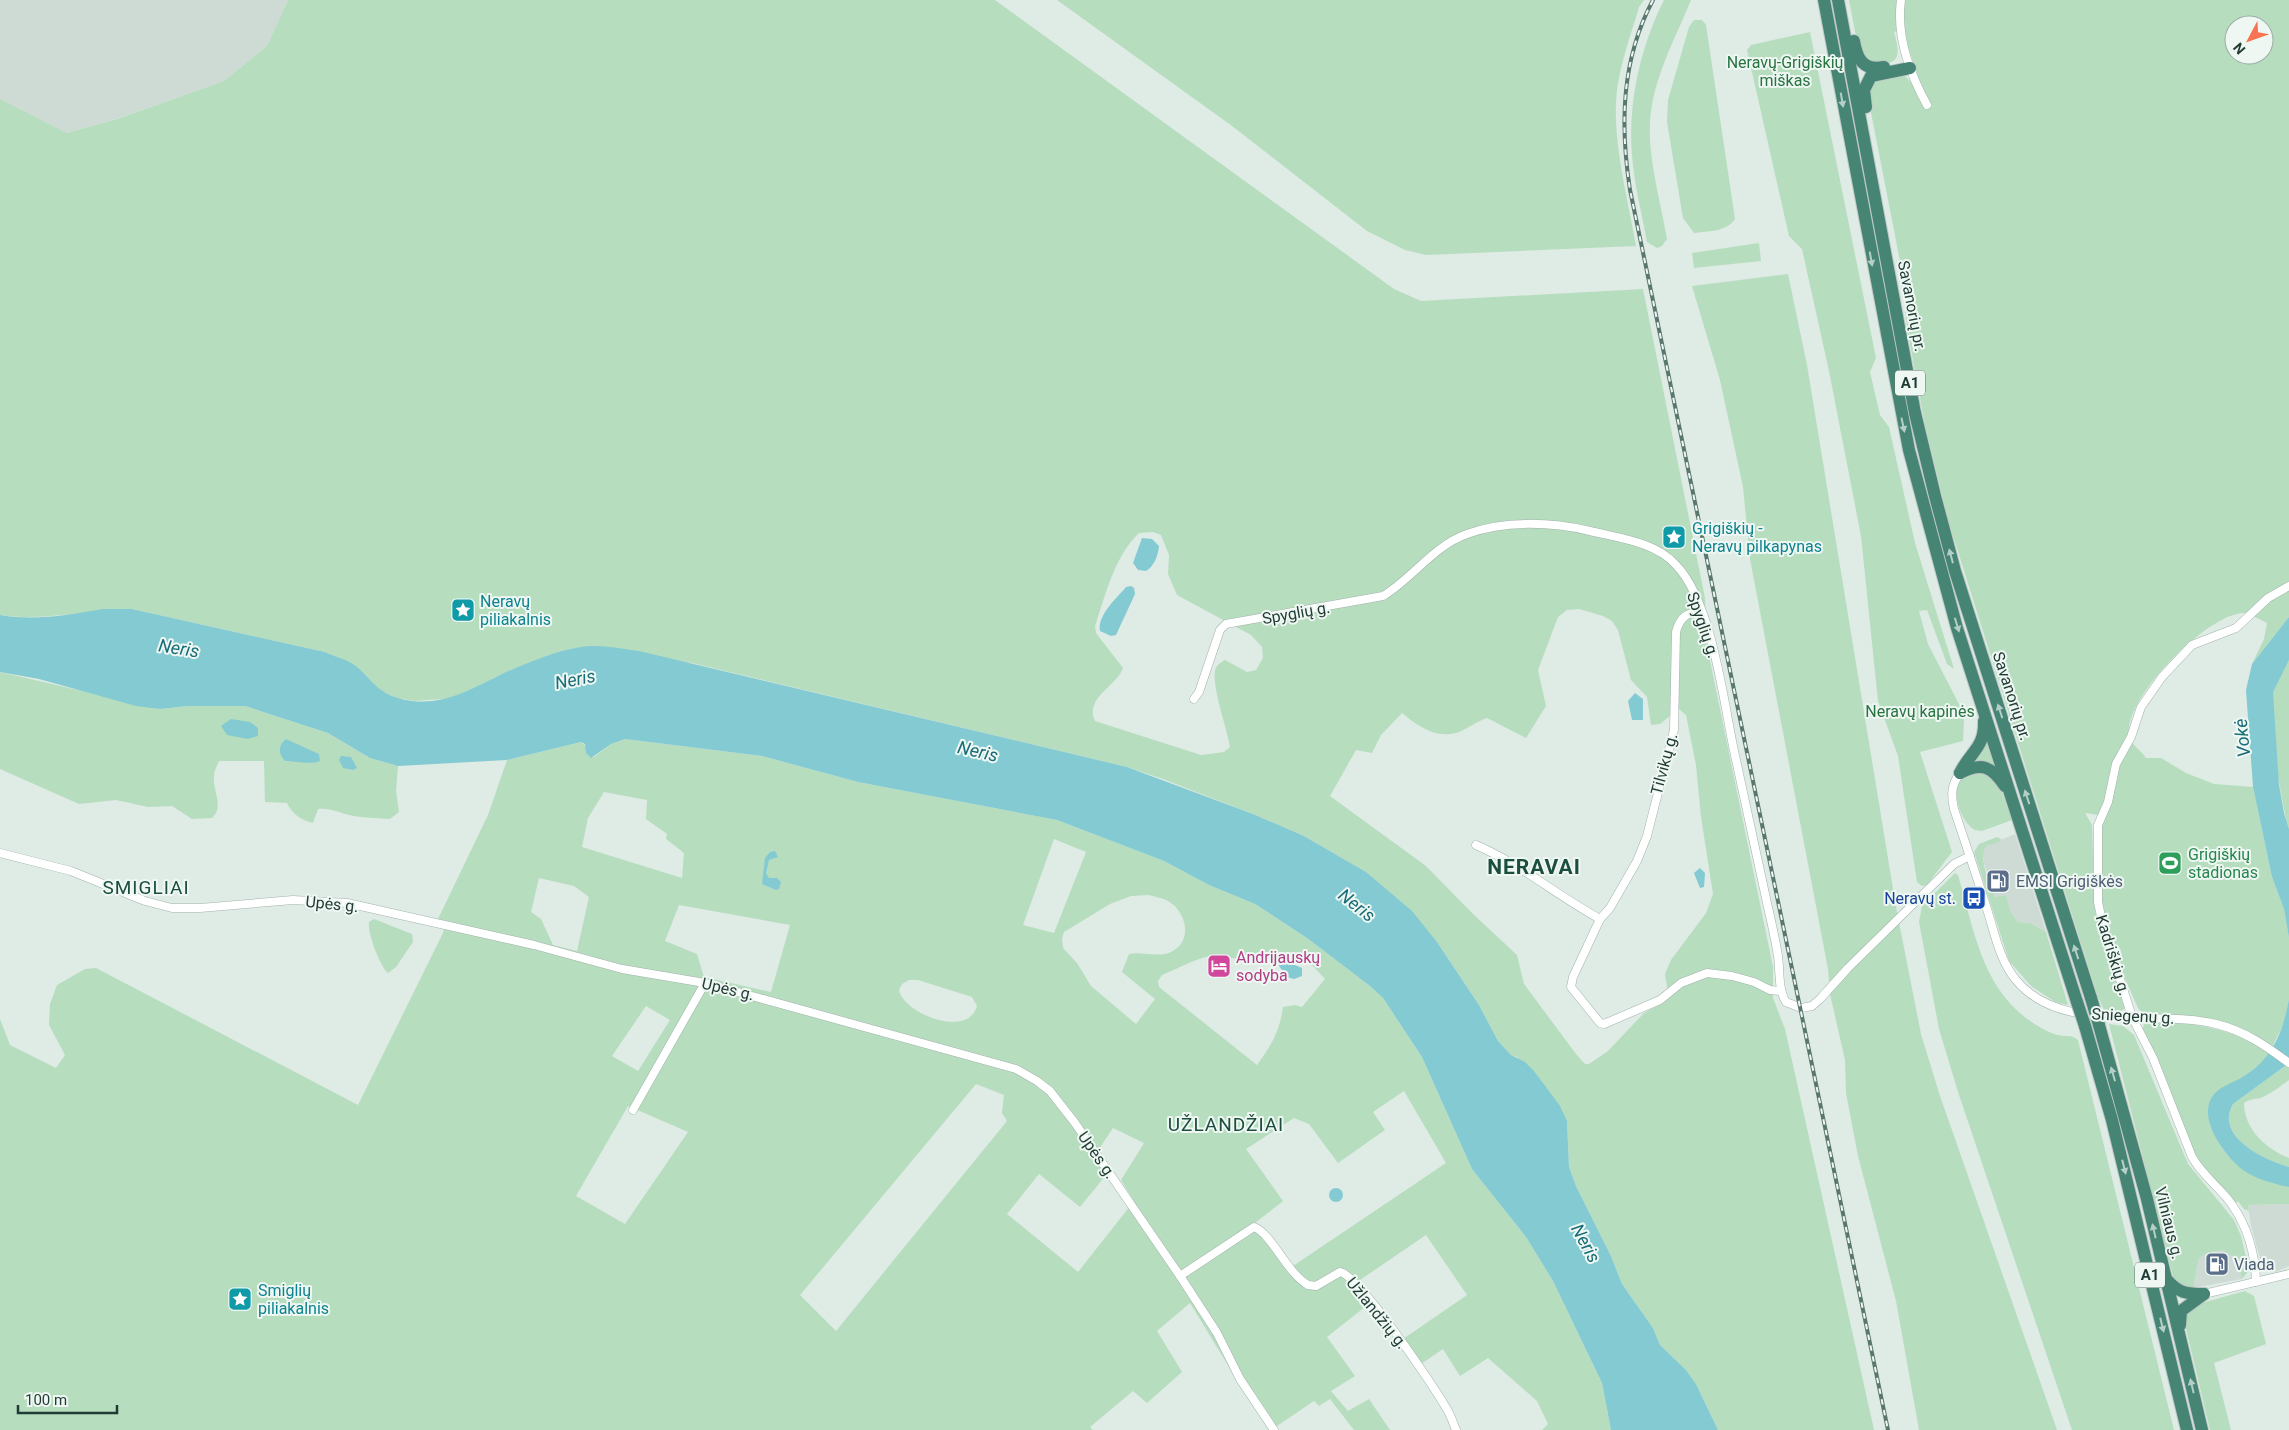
<svg xmlns="http://www.w3.org/2000/svg" width="2289" height="1430" font-family="Roboto,sans-serif">
	<style>
		.built { fill: #cddbd4 }
		.green { fill: #b7ddbf; fill-rule: evenodd }
		.water { fill: #84cad3 }
		.lines { fill: none; stroke-linecap: round; stroke-linejoin: round }
		.minor-casing { stroke: #a2b3ac; stroke-width: 9 }
		.trunk-casing { stroke: #c0c8c6; stroke-width: 14 }
		.minor { stroke: #fff; stroke-width: 8 }
		.trunk { stroke: #468574; stroke-width: 12 }
		.rail-casing { stroke: #5a776e; stroke-width: 4 }
		.rail { stroke: #eff7f3; stroke-width: 2; stroke-dasharray: 5.5; stroke-linecap: butt }
		.trunk-bridge-casing { stroke: #c0c8c6; stroke-width: 14; stroke-linecap: butt }
		.trunk-bridge { stroke: #468574; stroke-width: 12 }
		.oneway { fill: #b4cfc7 }
		.labels { text-anchor: middle; dominant-baseline: central; stroke-width: 4; stroke-linejoin: round; paint-order: stroke }
		.shield { fill: #eff7f3; stroke: #5d736d; stroke-width: 1 }
		.shield-label { font-size: 15px; font-weight: bold; fill: #1f3b33 }
		.park-label { font-size: 16px; fill: #287342; stroke: #eff7f3 }
		.street-label { font-size: 16px; fill: #1f3b33; stroke: #eff7f3 }
		.culture-label { font-size: 16px; fill: #0d838f; stroke: #eff7f3; text-anchor: start }
		.leisure-label { font-size: 16px; fill: #27864d; stroke: #eff7f3; text-anchor: start }
		.service-label { font-size: 16px; fill: #4e5e75; stroke: #eff7f3; text-anchor: start }
		.transit-label { font-size: 16px; fill: #164399; stroke: #eff7f3; text-anchor: end }
		.hotel-label { font-size: 16px; fill: #b23c85; stroke: #eff7f3; text-anchor: start }
		.water-label { font-size: 18px; font-style: italic; fill: #186d79; stroke: #eff7f3 }
		.quarter-label { font-size: 19px; letter-spacing: 1px; fill: #1b4e3f; stroke: #eff7f3 }
		.district-label { font-size: 21px; font-weight: bold; letter-spacing: 1px; fill: #1b4e3f; stroke: #eff7f3 }
	</style>
	<rect width="100%" height="100%" fill="#dfebe5"/>
	<g class="built">
		<polygon points="0,0 288,0 267,46 224,81 116,119 67,133 0,99"/>
		<polygon points="2015,834 2046,932 2032,923 2018,922 2011,913 2006,895 1995,897 1984,863 1983,851 1986,846"/>
		<polygon points="2289,1204 2289,1266 2276,1272 2269,1272 2262,1265 2251,1226 2248,1205"/>
		<polygon points="2223,1250 2236,1255 2242,1279 2193,1288 2199,1258 2206,1253"/>
	</g>
	<g class="green">
		<path d="M288,0H995L1394,289L1421,301L1643,289L1705,598L1706,641L1773,967V998L1785,1029L1874,1430H1718L1696,1384L1686,1370L1660,1345L1653,1328L1622,1284L1611,1256L1576,1186L1569,1167L1567,1121L1517,1057L1511,1055L1498,1041L1479,1005L1437,942L1366,872L1304,836L1253,814L1163,779L1127,767L692,663L574,648L513,669L453,698L415,701L397,698L382,691L369,682L353,664L325,652L132,609C87,609 45,622 0,615V99L67,133L117,119L224,81L267,46ZM1153,532L1161,535L1169,555L1168,574L1177,595L1251,635L1262,647L1263,658L1256,670L1247,672L1225,660C1220,663 1216,665 1215,671C1212,688 1227,728 1230,747L1224,752L1201,755L1095,721C1084,698 1117,686 1123,668L1096,633L1095,626C1106,594 1114,557 1139,533ZM1579,609L1603,616L1612,621L1618,630L1631,680L1647,697L1651,725L1660,724L1679,709L1686,715L1696,765L1701,817L1713,894L1706,913L1671,960L1665,974L1668,992L1665,1002L1644,1013L1608,1051L1589,1064H1585L1576,1054L1524,984L1517,955L1472,913L1426,866L1330,796L1356,750L1372,753L1381,735L1402,713C1418,726 1436,740 1459,732C1469,728 1477,721 1487,718L1526,738L1546,706L1538,670L1558,617L1567,610Z"/>
		<path d="M1057,0H1644L1639,7C1630,38 1618,69 1616,101C1614,149 1628,199 1636,246L1426,255L1405,250L1367,231L1232,126Z"/>
		<path d="M1664,0H1691C1675,39 1652,80 1650,123C1648,159 1661,203 1667,239L1662,246L1657,248L1647,242C1642,214 1634,184 1632,155C1628,102 1640,48 1664,0Z"/>
		<path d="M1849,0H2289V617L2252,664L2264,639L2267,623C2261,620 2249,613 2242,613C2206,616 2126,696 2129,733C2130,745 2140,749 2146,758H2161L2186,773L2214,784L2253,787L2272,877L2284,909L2289,938V999L2286,1018L2267,1058L2208,1107C2212,1155 2246,1177 2289,1187V1204L2248,1205L2249,1211L2244,1209L2238,1201L2236,1203L2203,1168L2195,1154L2143,1029L2144,1023L2149,1021C2188,1023 2223,1026 2258,1045L2263,1040C2225,1016 2192,1016 2149,1014L2142,1013L2138,1008L2118,963L2101,906L2102,818L2098,815L2085,813L2092,825L2095,911L2125,1008L2121,1011L2104,1010L2098,997L1949,523L1925,425L1909,339L1905,311L1907,297L1868,97L1874,80L1903,74L1913,84L1918,82V76L1902,29L1894,32C1901,57 1900,66 1871,64L1858,47ZM2234,25H2264V55H2234Z"/>
		<path d="M1694,20H1702L1706,25L1735,219C1726,232 1709,231 1694,233L1683,218L1667,122L1668,100L1689,27Z"/>
		<polygon points="1810,32 1876,358 1870,372 1880,415 1889,427 1915,543 1954,669 1947,664 1927,610 1919,611 1928,644 1961,708 1964,719 1963,741 1920,752 1952,852 1927,885 1922,886 1917,882 1898,756 1878,701 1861,536 1829,371 1802,249 1789,236 1747,50 1751,45"/>
		<polygon points="1759,243 1761,261 1694,268 1692,253"/>
		<polygon points="1788,274 1807,365 1896,907 1921,1034 1939,1093 2057,1430 1919,1430 1896,1301 1858,1156 1846,1093 1845,1060 1830,994 1828,969 1750,559 1743,487 1720,380 1692,286"/>
		<path d="M2289,660V829C2281,805 2267,714 2273,691C2276,680 2283,670 2289,660Z"/>
		<path d="M0,672L160,709L188,706H245L328,733L370,758L398,766L396,791L399,812L390,819C377,818 363,818 349,815C337,812 330,808 318,809L313,823C301,820 292,814 287,803L265,802L264,761H219C217,766 214,771 214,776C212,791 225,806 212,818L192,819L172,806L148,807L116,800L79,804L0,769Z"/>
		<path d="M625,739L762,756L858,782L1057,820L1164,861L1209,885L1255,904L1307,938L1370,986L1383,998L1422,1057L1472,1169L1526,1237L1553,1281L1602,1383L1611,1430H1542L1548,1424L1537,1401L1488,1358L1460,1376L1443,1349L1421,1364L1403,1339L1467,1295L1426,1235L1354,1284L1370,1303L1327,1337L1355,1376L1331,1391L1348,1411L1369,1399L1390,1430H1354L1330,1399L1319,1406L1314,1401L1271,1430L1243,1390L1190,1303L1157,1331L1182,1372L1147,1403L1133,1391L1090,1427L1093,1430H0V1019L10,1045L56,1068L65,1055L49,1025L50,1004L57,985L85,969L96,968L358,1105L443,933L446,921L438,919L488,815L507,760L581,742L587,747L588,756L594,757L611,744ZM604,792L647,800L646,819L667,834L666,839L684,853L682,878L582,847L588,818ZM1054,839L1086,852L1054,933L1023,925ZM539,878L574,886L589,897L577,951L553,945L541,919L531,912ZM1149,895C1155,897 1163,898 1168,901C1186,911 1194,941 1171,952C1159,958 1142,951 1129,954L1122,972L1155,999L1136,1024L1091,986L1077,963L1063,948L1062,938L1064,932L1110,904L1131,896ZM679,905L790,925L771,992L704,977L697,954L665,941ZM1277,952L1301,953L1325,979L1302,1007L1295,1005L1283,1007C1280,1031 1271,1046 1257,1065L1159,987L1158,981L1162,975C1177,969 1194,959 1210,956C1233,951 1248,973 1275,957ZM909,980H918L972,997L977,1006C968,1039 904,1014 899,990L902,984ZM646,1006L670,1020L638,1071L612,1056ZM976,1084L1004,1095L1002,1113L1007,1121L836,1331L800,1295ZM1404,1091L1446,1163L1287,1270L1255,1223L1283,1201L1246,1149L1294,1118L1309,1124L1338,1163L1385,1130L1373,1112ZM628,1106L688,1132L625,1224L576,1196ZM1113,1128L1144,1143L1121,1180L1134,1201L1078,1272L1007,1214L1039,1174L1080,1207L1106,1175L1099,1149Z"/>
		<polygon points="1986,740 1995,767 1968,765"/>
		<path d="M1984,769L1998,782L2012,820L1982,831L1975,830C1960,822 1948,787 1965,775C1970,772 1979,771 1984,769Z"/>
		<path d="M1997,837L2001,839L1999,842L1986,846C1978,860 1990,883 1995,897L2006,895L2011,913L2018,922L2031,923L2046,932L2068,1005L2055,1002L2031,986L2009,961L1974,852L1979,844Z"/>
		<path d="M1955,873L1958,875C1973,926 1981,984 2026,1018C2034,1024 2047,1032 2057,1035C2065,1037 2071,1034 2078,1040L2174,1430H2072L1958,1092L1939,1029L1919,922L1922,906Z"/>
		<path d="M374,919L412,934L413,942L396,967L388,973C380,967 367,932 369,922Z"/>
		<polygon points="2109,1024 2123,1026 2134,1035 2188,1164 2234,1220 2241,1236 2249,1270 2242,1279 2236,1255 2232,1256 2223,1250 2206,1253 2199,1258 2193,1288 2175,1284"/>
		<path d="M2289,1063V1080C2281,1086 2273,1092 2263,1097C2256,1100 2251,1098 2244,1103C2244,1129 2266,1149 2289,1158V1167C2265,1160 2214,1137 2233,1104Z"/>
		<polygon points="2245,1291 2254,1296 2266,1344 2214,1363 2231,1430 2210,1430 2184,1320 2185,1312 2191,1306"/>
	</g>
	<g class="water">
		<path d="M1142,538L1152,539L1159,546C1158,556 1154,566 1146,571L1138,570L1133,563Z"/>
		<path d="M1131,586L1134,588L1135,594L1116,635L1111,636L1100,631C1097,615 1117,598 1126,587Z"/>
		<path d="M103,609H132L325,652C333,656 345,659 353,664C370,676 373,690 398,698C442,711 475,686 513,669C532,661 555,652 575,648C596,643 618,648 639,651L1127,767L1253,814L1304,836L1366,872L1412,911L1437,942L1479,1005L1498,1041L1511,1055L1525,1062L1534,1071L1560,1106L1567,1121L1569,1167L1576,1186L1611,1256L1622,1284L1653,1328L1660,1345L1686,1370L1696,1384L1718,1430H1611L1602,1383L1553,1281L1526,1237L1472,1169L1422,1057L1383,998L1370,986L1307,938L1255,904L1209,885L1164,861L1057,820L858,782L762,756L625,739L611,744L591,758L586,753L585,744L581,742L507,760L398,766L370,758L328,733L245,706H188L160,709L136,706L39,679L0,672V615C36,621 68,615 103,609Z"/>
		<polygon points="2289,617 2289,660 2273,692 2279,785 2284,813 2289,829 2289,938 2284,909 2272,877 2253,787 2246,690 2252,664"/>
		<polygon points="1635,693 1643,699 1643,720 1632,720 1628,701"/>
		<polygon points="231,719 250,722 258,728 258,736 248,739 227,735 221,726"/>
		<path d="M286,739L319,754L320,761C312,765 294,761 285,761C278,754 278,745 286,739Z"/>
		<polygon points="341,756 351,757 357,768 353,770 343,768 339,760"/>
		<polygon points="775,851 778,857 769,860 766,873 769,878 777,878 781,882 779,889 776,890 762,884 765,858 770,852"/>
		<polygon points="1700,868 1705,873 1704,887 1700,888 1694,873"/>
		<polygon points="1285,961 1302,968 1302,976 1294,979 1287,977 1279,966 1280,963"/>
		<path d="M2289,999V1063L2233,1104C2214,1137 2265,1160 2289,1167V1187C2274,1184 2259,1180 2246,1172C2227,1160 2197,1120 2212,1097C2217,1088 2232,1083 2241,1078C2271,1061 2283,1033 2289,999Z"/>
		<circle cx="1336" cy="1195" r="7"/>
	</g>
	<g class="lines">
		<g class="minor-casing">
			<g id="minor">
				<path d="M1901,0C1896,36 1910,74 1927,105"/>
				<path d="M1700,610C1686,614 1680,617 1676,632L1674,730L1647,836L1637,861L1610,908L1600,919L1573,977L1571,987L1600,1023L1604,1024L1660,1000L1681,983L1707,973L1732,976L1754,982L1770,990L1781,991"/>
				<path d="M1194,699L1199,692L1220,630L1226,624L1383,596C1413,578 1433,546 1467,534C1504,520 1552,522 1590,531C1618,538 1656,542 1676,565C1711,601 1723,697 1733,746C1744,798 1756,850 1767,903C1771,920 1775,938 1778,956C1780,970 1778,990 1786,1002L1801,1008L1812,1006L1820,999L1848,968L1954,864L1970,856"/>
				<path d="M1960,773C1951,785 1951,795 1954,809C1965,842 1976,874 1986,906C1994,930 1999,960 2016,980C2061,1035 2154,1009 2216,1024C2245,1031 2266,1046 2289,1063"/>
				<path d="M1476,845C1520,864 1558,896 1600,919"/>
				<polyline points="0,853 71,871 145,901 172,908 200,908 293,900 347,903 534,945 622,969 705,983 1016,1069 1037,1081 1050,1091 1075,1123 1180,1276 1217,1333 1240,1379 1274,1430"/>
				<polyline points="633,1110 705,983"/>
				<path d="M1180,1276L1254,1227C1272,1234 1286,1272 1308,1285L1316,1286L1340,1272C1358,1274 1433,1385 1445,1406C1450,1413 1453,1422 1456,1430"/>
				<path d="M2256,1282C2255,1250 2247,1223 2227,1198C2215,1184 2201,1173 2192,1157L2153,1058L2132,1017L2103,926L2098,902V825L2108,802L2116,764L2131,737L2141,707L2162,677L2192,645L2236,628L2268,598L2289,586"/>
				<polyline points="2204,1294 2289,1274"/>
			</g>
		</g>
		<g class="trunk-casing">
			<g id="trunk">
				<polyline points="1824,0 1909,450 1957,628 2077,1002"/>
				<polyline points="1838,0 1915,413 1935,496 1955,571 2091,998"/>
				<path d="M1854,41C1857,59 1863,71 1884,67"/>
				<polyline points="1866,107 1864,90 1871,76 1910,68"/>
				<path d="M1960,773C1982,762 1991,766 2005,786"/>
				<path d="M1960,773C1970,752 1985,748 1984,721"/>
				<polyline points="2099,1025 2147,1199 2202,1430"/>
				<polyline points="2085,1026 2112,1120 2187,1430"/>
				<path d="M2167,1280C2179,1293 2186,1294 2204,1294"/>
				<polyline points="2180,1325 2181,1311 2204,1294"/>
			</g>
		</g>
		<use href="#minor" class="minor"/>
		<use href="#trunk" class="trunk"/>
		<g class="rail-casing">
			<path id="rail" d="M1653,0C1621,60 1620,125 1630,190L1888,1430"/>
		</g>
		<use href="#rail" class="rail"/>
		<g class="trunk-bridge-casing">
			<g id="trunk-bridge">
				<polyline points="2091,998 2099,1025"/>
				<polyline points="2077,1002 2085,1026"/>
			</g>
		</g>
		<use href="#trunk-bridge" class="trunk-bridge"/>
	</g>
	<defs><path id="oneway-solid" d="M-6-.8H1V-3.2L6.5 0L1 3.2V.8H-6Z" transform="scale(1.25)"/></defs>
	<g class="oneway">
		<use href="#oneway-solid" transform="translate(1842 100) rotate(80)"/>
		<use href="#oneway-solid" transform="translate(1871 259) rotate(80)"/>
		<use href="#oneway-solid" transform="translate(1903 425) rotate(78)"/>
		<use href="#oneway-solid" transform="translate(1951 556) rotate(-105)"/>
		<use href="#oneway-solid" transform="translate(1957 625) rotate(73)"/>
		<use href="#oneway-solid" transform="translate(2000 711) rotate(-108)"/>
		<use href="#oneway-solid" transform="translate(2027 797) rotate(-108)"/>
		<use href="#oneway-solid" transform="translate(2076 952) rotate(-108)"/>
		<use href="#oneway-solid" transform="translate(2113 1074) rotate(-106)"/>
		<use href="#oneway-solid" transform="translate(2124 1167) rotate(76)"/>
		<use href="#oneway-solid" transform="translate(2154 1231) rotate(-103)"/>
		<use href="#oneway-solid" transform="translate(2162 1325) rotate(76)"/>
		<use href="#oneway-solid" transform="translate(2192 1386) rotate(-103)"/>
	</g>
	<defs>
		<g id="sight-square" transform="scale(1.25)"><rect x="-9" y="-9" width="18" height="18" rx="4" fill="#0f9aa8" stroke="#eff7f3"/><path d="M0-6L1.8-2.2L6-1.7L2.9 1.2L3.7 5.4L0 3.3L-3.7 5.4L-2.9 1.2L-6-1.7L-1.8-2.2Z" fill="#fff"/></g>
		<g id="stadium-square" transform="scale(1.25)"><rect x="-9" y="-9" width="18" height="18" rx="4" fill="#2e9e5b" stroke="#eff7f3"/><path d="M0-5a6.5 5 0 1 0 0 10a6.5 5 0 1 0 0-10ZM-3.5-1.8h7v3.6h-7Z" fill="#fff"/></g>
		<g id="fuel-square" transform="scale(1.25)"><rect x="-9" y="-9" width="18" height="18" rx="4" fill="#5c6f8a" stroke="#eff7f3"/><path d="M-5.5-6h7V0h2V4h1.3V-2.5L3-4.5l.8-.8L6-3V5H2.5V1h-1V6h-7ZM-4.2-4.7v3.2H.2V-4.7Z" fill="#fff"/></g>
		<g id="bus-square" transform="scale(1.25)"><rect x="-9" y="-9" width="18" height="18" rx="4" fill="#1a4fb4" stroke="#eff7f3"/><path d="M-5-6H5V4H4V6H2V4H-2V6H-4V4H-5ZM-3.5-4V0h7V-4ZM-3.5 1.2v1.5H-2V1.2ZM2 1.2v1.5H3.5V1.2Z" fill="#fff"/></g>
		<g id="hotel-square" transform="scale(1.25)"><rect x="-9" y="-9" width="18" height="18" rx="4" fill="#d1479c" stroke="#eff7f3"/><path d="M-6-4.5h1.5V1H6V5H4.5V3h-9V5H-6ZM-4 0a1.8 1.8 0 1 1 3.6 0ZM.5 0V-2.5h3Q6-2.5 6 0Z" fill="#fff"/></g>
	</defs>
	<g fill-rule="evenodd">
		<use href="#sight-square" x="1674" y="537"/>
		<use href="#sight-square" x="463" y="610"/>
		<use href="#stadium-square" x="2170" y="863"/>
		<use href="#fuel-square" x="1998" y="881"/>
		<use href="#bus-square" x="1974" y="898"/>
		<use href="#hotel-square" x="1219" y="966"/>
		<use href="#fuel-square" x="2217" y="1264"/>
		<use href="#sight-square" x="240" y="1299"/>
	</g>
	<g class="labels">
		<g class="shield">
			<rect x="1895" y="370.5" width="30" height="25" rx="4"/>
			<rect x="2135" y="1262.5" width="30" height="25" rx="4"/>
		</g>
		<g class="shield-label">
			<text x="1910" y="383">A1</text>
			<text x="2150" y="1275">A1</text>
		</g>
		<g class="park-label">
			<text x="1785" y="62">Neravų-Grigiškių<tspan x="1785" dy="18">miškas</tspan></text>
			<text x="1920" y="711">Neravų kapinės</text>
		</g>
		<g class="street-label">
			<text transform="translate(1912 306) rotate(79)">Savanorių pr.</text>
			<text transform="translate(1296 613) rotate(-10)">Spyglių g.</text>
			<text transform="translate(1703 625) rotate(71)">Spyglių g.</text>
			<text transform="translate(2012 696) rotate(72)">Savanorių pr.</text>
			<text transform="translate(1664 764) rotate(-75)">Tilvikų g.</text>
			<text transform="translate(332 904) rotate(6)">Upės g.</text>
			<text transform="translate(2113 955) rotate(73)">Kadriškių g.</text>
			<text transform="translate(728 989) rotate(13)">Upės g.</text>
			<text transform="translate(2133 1016) rotate(3)">Sniegenų g.</text>
			<text transform="translate(1097 1155) rotate(55)">Upės g.</text>
			<text transform="translate(2169 1223) rotate(76)">Vilniaus g.</text>
			<text transform="translate(1377 1313) rotate(51)">Užlandžių g.</text>
		</g>
		<g class="culture-label">
			<text x="1692" y="528">Grigiškių -<tspan x="1692" dy="18">Neravų pilkapynas</tspan></text>
			<text x="480" y="601">Neravų<tspan x="480" dy="18">piliakalnis</tspan></text>
			<text x="258" y="1290">Smiglių<tspan x="258" dy="18">piliakalnis</tspan></text>
		</g>
		<g class="leisure-label">
			<text x="2188" y="854">Grigiškių<tspan x="2188" dy="18">stadionas</tspan></text>
		</g>
		<g class="service-label">
			<text x="2016" y="881">EMSI Grigiškės</text>
			<text x="2234" y="1264">Viada</text>
		</g>
		<g class="transit-label">
			<text x="1956" y="898">Neravų st.</text>
		</g>
		<g class="hotel-label">
			<text x="1236" y="957">Andrijauskų<tspan x="1236" dy="18">sodyba</tspan></text>
		</g>
		<g class="water-label">
			<text transform="translate(179 648) rotate(9)">Neris</text>
			<text transform="translate(575 679) rotate(-11)">Neris</text>
			<text transform="translate(2242 738) rotate(-96)">Vokė</text>
			<text transform="translate(978 751) rotate(13)">Neris</text>
			<text transform="translate(1357 905) rotate(38)">Neris</text>
			<text transform="translate(1586 1243) rotate(61)">Neris</text>
		</g>
		<g class="quarter-label">
			<text x="146" y="887">SMIGLIAI</text>
			<text x="1226" y="1124">UŽLANDŽIAI</text>
		</g>
		<g class="district-label">
			<text x="1534" y="867">NERAVAI</text>
		</g>
	</g>
	<g transform="translate(2249 40) rotate(229)"><circle r="24" fill="#eff7f3" stroke="#9caca6"/>
	<path d="M0-4L9 19L0 12L-9 19Z" fill="#f77351"/>
	<text y="-8" font-size="14" font-weight="bold" text-anchor="middle" fill="#1f3b33">N</text>
	</g>
	<path d="M18 1405v8h99v-8" fill="none" stroke="#1f3b33" stroke-width="2.5"/>
	<text x="25" y="1405" font-size="15" fill="#1f3b33" stroke="#eff7f3" stroke-width="4" paint-order="stroke">100 m</text>
</svg>
